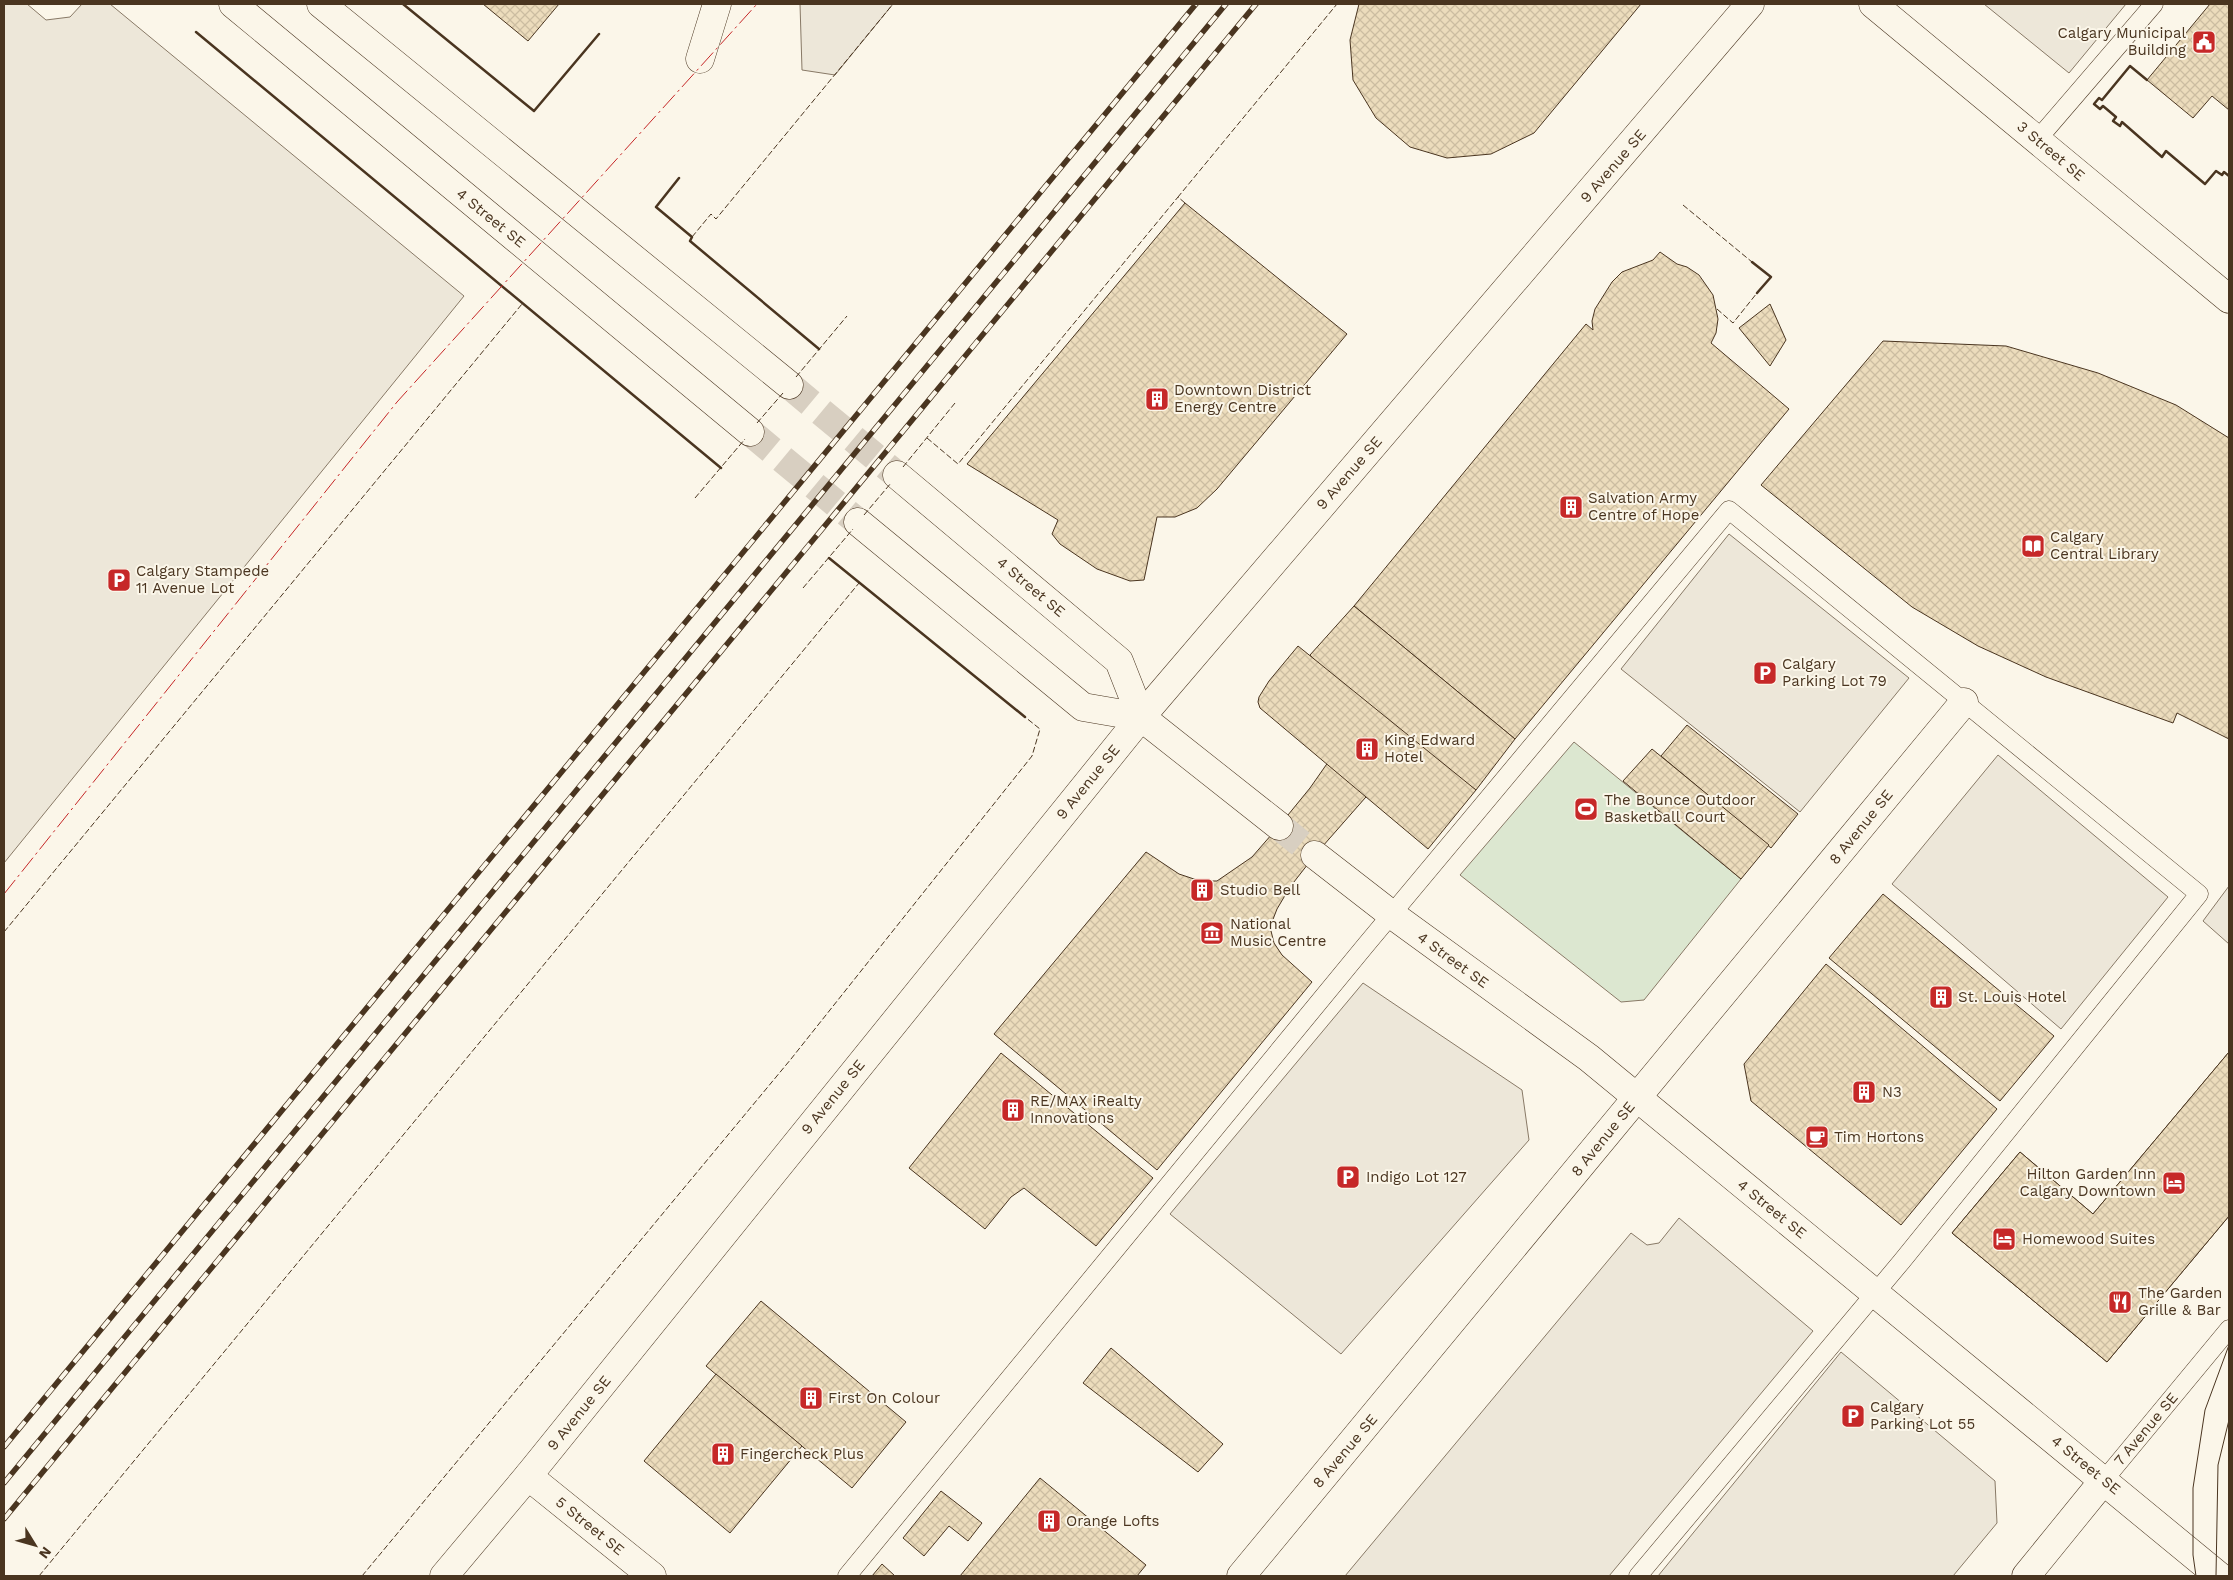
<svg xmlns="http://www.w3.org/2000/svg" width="2233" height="1580" font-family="'Work Sans',sans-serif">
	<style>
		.pitch { fill: #dce7d0; stroke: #887966 }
		.parking { fill: #ede7d9; stroke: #887966 }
		.building { fill: url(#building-cross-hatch); stroke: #4a3520 }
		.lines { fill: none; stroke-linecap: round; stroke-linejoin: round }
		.secondary-tunnel { stroke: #d8cfc1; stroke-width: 28; stroke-dasharray: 28 14; stroke-linecap: butt }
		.service-casing { stroke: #4a3520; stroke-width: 19 }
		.minor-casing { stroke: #4a3520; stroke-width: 29 }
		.tertiary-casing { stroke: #4a3520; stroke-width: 29 }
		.secondary-casing { stroke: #4a3520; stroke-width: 29 }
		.service { stroke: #fbf6e9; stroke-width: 18 }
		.minor { stroke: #fbf6e9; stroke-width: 28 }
		.tertiary { stroke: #fbf6e9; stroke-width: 28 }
		.secondary { stroke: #fbf6e9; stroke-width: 28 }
		.tram { stroke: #4a3520; stroke-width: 1 }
		.rail-casing { stroke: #4a3520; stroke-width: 5.5 }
		.rail { stroke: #fbf6e9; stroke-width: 4; stroke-dasharray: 11; stroke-linecap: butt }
		.fence { stroke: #4a3520; stroke-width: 1; stroke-dasharray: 6 2.5; stroke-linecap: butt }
		.wall { stroke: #4a3520; stroke-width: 2.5 }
		.power { stroke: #c62828; stroke-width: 1; stroke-dasharray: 18 4 2.5 4; stroke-linecap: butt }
		.labels { text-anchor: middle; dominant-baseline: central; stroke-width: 4; stroke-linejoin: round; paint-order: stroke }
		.poi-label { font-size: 15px; fill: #4a3520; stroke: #fbf6e9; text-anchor: start }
		.street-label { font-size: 15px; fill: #4a3520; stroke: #fbf6e9 }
	</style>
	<defs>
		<pattern id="building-cross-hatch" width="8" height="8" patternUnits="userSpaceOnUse" patternTransform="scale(1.25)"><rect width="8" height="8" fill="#ecdcbc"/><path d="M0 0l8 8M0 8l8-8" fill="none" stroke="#ccbda1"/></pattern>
	</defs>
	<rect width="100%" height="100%" fill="#fbf6e9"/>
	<polygon class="pitch" points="1574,742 1741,879 1644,1000 1621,1002 1460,875"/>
	<g class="parking">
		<polygon points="4,4 27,4 46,20 70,17 82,4 110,4 464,296 4,863"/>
		<polygon points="800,4 893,4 835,75 802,70"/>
		<polygon points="1984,4 2126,4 2069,73"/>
		<polygon points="1729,534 1909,678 1800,812 1621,669"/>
		<polygon points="1998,755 2168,897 2061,1029 1892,884"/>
		<polygon points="2229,886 2229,944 2203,921"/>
		<polygon points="1363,983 1522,1090 1529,1140 1341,1354 1170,1214"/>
		<polygon points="1679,1218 1813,1331 1609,1576 1345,1576 1631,1233 1647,1245 1659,1243"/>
		<polygon points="1841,1352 1995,1481 1997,1523 1953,1576 1658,1576"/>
	</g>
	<g class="building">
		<polygon points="483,4 559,4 528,41"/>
		<polygon points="1359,4 1641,4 1534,133 1491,154 1447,158 1410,147 1376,118 1353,80 1350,40"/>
		<polygon points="2210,4 2229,4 2229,110 2212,96 2193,118 2147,80"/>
		<polygon points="1185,203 1347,334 1217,489 1197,508 1175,517 1157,517 1144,580 1130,581 1097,569 1060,544 1052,534 1058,520 967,464"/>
		<polygon points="1660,252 1677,264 1687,267 1699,275 1713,295 1718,319 1716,333 1711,343 1789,409 1515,739 1354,606 1586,324 1593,330 1592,321 1595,309 1612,282 1622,272 1653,260"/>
		<polygon points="1770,304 1786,340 1770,366 1739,328"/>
		<polygon points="1883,341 2006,346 2098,373 2176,405 2229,438 2229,739 2177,713 2173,723 2046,677 1978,646 1912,607 1761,485"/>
		<polygon points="1354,606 1515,739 1476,790 1438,766 1425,763 1403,765 1387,773 1315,855 1290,887 1277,909 1270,927 1274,943 1282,955 1312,982 1157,1170 994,1034 1146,852 1179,874 1200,881 1217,881 1252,857 1279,826 1310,788 1345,738 1349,713 1346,701 1337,685 1310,655"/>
		<polygon points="1298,646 1476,790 1428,849 1260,708 1258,702 1259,697 1269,681"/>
		<polygon points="1687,725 1798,814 1771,848 1661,756"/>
		<polygon points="1652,749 1769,845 1741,879 1623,781"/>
		<polygon points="1883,894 2054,1036 2000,1101 1829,958"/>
		<polygon points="1826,964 1997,1109 1901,1225 1751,1101 1744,1064"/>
		<polygon points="2229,1052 2229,1216 2107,1362 1952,1233 2020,1152 2093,1214"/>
		<polygon points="2229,1052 2229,1216 2107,1362 1952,1233 2020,1152 2093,1214"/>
		<polygon points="1001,1053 1153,1178 1096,1246 1024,1188 1011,1197 985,1229 909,1168"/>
		<polygon points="761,1301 906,1422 852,1488 706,1366"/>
		<polygon points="1111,1348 1223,1444 1198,1472 1083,1383"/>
		<polygon points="716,1374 802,1446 730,1533 644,1461"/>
		<polygon points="1040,1478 1146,1565 1137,1576 960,1576"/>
		<polygon points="941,1491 982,1523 968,1541 949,1526 924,1556 903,1538"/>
		<polygon points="882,1564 895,1576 872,1576"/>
	</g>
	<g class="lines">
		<g class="secondary-tunnel">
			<polyline points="789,385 897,475"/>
			<polyline points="750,432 858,522"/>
			<polyline points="1279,826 1315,855"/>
		</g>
		<g class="service-casing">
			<g id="service">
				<polyline points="2037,140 2154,4"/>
				<polyline points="2104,1480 2229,1329"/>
				<polyline points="847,1576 1365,946 1729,510 2199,894 1902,1261 1638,1576"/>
			</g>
		</g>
		<g class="minor-casing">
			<g id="minor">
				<polyline points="700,59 717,4"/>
				<polyline points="528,1476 652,1576"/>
				<polyline points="1241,1576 1964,702"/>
				<polyline points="2026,1576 2104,1480"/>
			</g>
		</g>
		<g class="tertiary-casing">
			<polyline id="tertiary" points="1873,4 2229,299"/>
		</g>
		<g class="secondary-casing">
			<g id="secondary">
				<polyline points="233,4 750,432"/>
				<polyline points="321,4 789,385"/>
				<polyline points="897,475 1119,661 1141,717"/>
				<polyline points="858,522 1083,707 1141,717 1279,826"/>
				<polyline points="1315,855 1391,914 1589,1058 2219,1576"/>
				<polyline points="444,1576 528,1476 1141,717 1750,4"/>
			</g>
		</g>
		<use href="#service" class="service"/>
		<use href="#minor" class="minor"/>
		<use href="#tertiary" class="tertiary"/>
		<use href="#secondary" class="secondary"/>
		<g class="tram">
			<polyline points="2196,1576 2193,1555 2193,1488 2205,1410 2229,1345"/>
			<polyline points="2216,1576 2218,1465 2229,1420"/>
		</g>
		<g class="rail-casing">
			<g id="rail">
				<polyline points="4,1447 1196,4"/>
				<polyline points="4,1483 1226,4"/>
				<polyline points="4,1519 1256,4"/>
			</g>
		</g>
		<use href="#rail" class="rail"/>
		<g class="fence">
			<polyline points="1185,203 1178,197 1337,4"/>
			<polyline points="1683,205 1752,262"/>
			<polyline points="692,237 711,214 716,219 893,4"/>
			<polyline points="1717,309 1733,323 1757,293"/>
			<polyline points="796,377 847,316"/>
			<polyline points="757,423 783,393"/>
			<polyline points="927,438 958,464 1178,197"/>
			<polyline points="903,467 955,403"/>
			<polyline points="695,498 745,439"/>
			<polyline points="864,515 891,483"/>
			<polyline points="803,588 853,529"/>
			<polyline points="4,932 522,304"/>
			<polyline points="39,1576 859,583"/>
			<polyline points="362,1576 791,1059 1032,756 1040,729 1025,717"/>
		</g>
		<g class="wall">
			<polyline points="403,4 534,111 599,34"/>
			<polyline points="196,32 721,468"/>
			<polyline points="2147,80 2130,66 2102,100 2099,98 2094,104 2100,109 2103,106 2116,117 2113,121 2120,126 2122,122 2162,157 2166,151 2205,184 2216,171 2222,175 2224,172 2229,176"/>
			<polyline points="679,178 656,207 692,237 690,241 819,349"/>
			<polyline points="1752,262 1771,277 1757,293"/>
			<polyline points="829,558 1025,717"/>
		</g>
		<polyline class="power" points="4,894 397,402 757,4"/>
	</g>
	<defs>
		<g id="civic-square" transform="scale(1.25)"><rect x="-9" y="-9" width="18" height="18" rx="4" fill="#c62828" stroke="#fbf6e9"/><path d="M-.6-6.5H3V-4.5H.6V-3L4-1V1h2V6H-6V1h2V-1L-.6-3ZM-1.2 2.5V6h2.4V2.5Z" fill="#fff"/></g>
		<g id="building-square" transform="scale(1.25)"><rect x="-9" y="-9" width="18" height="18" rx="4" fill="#c62828" stroke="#fbf6e9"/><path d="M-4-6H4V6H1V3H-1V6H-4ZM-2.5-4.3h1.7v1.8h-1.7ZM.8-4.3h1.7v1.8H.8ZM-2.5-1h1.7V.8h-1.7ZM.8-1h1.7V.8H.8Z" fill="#fff"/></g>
		<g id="library-square" transform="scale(1.25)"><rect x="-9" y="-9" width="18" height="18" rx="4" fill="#c62828" stroke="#fbf6e9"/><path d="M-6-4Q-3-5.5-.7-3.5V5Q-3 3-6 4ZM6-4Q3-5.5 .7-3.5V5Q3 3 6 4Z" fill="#fff"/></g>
		<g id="parking-square" transform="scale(1.25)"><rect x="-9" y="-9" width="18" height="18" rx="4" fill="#c62828" stroke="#fbf6e9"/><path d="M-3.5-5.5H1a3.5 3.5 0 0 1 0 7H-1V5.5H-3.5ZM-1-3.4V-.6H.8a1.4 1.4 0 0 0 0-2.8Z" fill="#fff"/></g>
		<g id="stadium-square" transform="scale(1.25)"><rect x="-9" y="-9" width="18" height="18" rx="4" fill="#c62828" stroke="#fbf6e9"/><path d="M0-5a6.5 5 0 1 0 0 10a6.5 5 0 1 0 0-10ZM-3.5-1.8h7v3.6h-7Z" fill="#fff"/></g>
		<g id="museum-square" transform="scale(1.25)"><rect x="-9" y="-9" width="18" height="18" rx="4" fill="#c62828" stroke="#fbf6e9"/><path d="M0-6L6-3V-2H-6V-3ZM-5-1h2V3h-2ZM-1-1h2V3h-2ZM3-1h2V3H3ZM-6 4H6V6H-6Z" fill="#fff"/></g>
		<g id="cafe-square" transform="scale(1.25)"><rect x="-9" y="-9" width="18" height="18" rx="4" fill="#c62828" stroke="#fbf6e9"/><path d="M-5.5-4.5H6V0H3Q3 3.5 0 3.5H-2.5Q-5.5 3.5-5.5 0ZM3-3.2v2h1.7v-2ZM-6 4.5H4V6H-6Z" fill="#fff"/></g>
		<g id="hotel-square" transform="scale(1.25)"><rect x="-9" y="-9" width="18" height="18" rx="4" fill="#c62828" stroke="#fbf6e9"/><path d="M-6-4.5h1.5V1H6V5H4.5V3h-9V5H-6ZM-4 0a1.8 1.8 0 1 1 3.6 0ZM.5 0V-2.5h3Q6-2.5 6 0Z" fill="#fff"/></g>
		<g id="restaurant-square" transform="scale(1.25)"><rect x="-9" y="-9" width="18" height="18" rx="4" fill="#c62828" stroke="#fbf6e9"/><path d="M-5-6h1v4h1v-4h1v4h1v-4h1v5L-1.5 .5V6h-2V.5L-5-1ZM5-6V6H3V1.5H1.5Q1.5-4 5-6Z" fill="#fff"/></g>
	</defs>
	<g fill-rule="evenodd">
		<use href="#civic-square" x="2204" y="42"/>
		<use href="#building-square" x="1157" y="399"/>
		<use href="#building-square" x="1571" y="507"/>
		<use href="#library-square" x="2033" y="546"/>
		<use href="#parking-square" x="119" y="580"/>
		<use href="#parking-square" x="1765" y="673"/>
		<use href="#building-square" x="1367" y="749"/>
		<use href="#stadium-square" x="1586" y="809"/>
		<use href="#building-square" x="1202" y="890"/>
		<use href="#museum-square" x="1212" y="933"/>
		<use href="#building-square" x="1941" y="997"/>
		<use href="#building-square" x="1864" y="1092"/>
		<use href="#building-square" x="1013" y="1110"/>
		<use href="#cafe-square" x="1817" y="1137"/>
		<use href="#parking-square" x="1348" y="1177"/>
		<use href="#hotel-square" x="2174" y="1183"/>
		<use href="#hotel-square" x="2004" y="1239"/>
		<use href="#restaurant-square" x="2120" y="1302"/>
		<use href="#building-square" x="811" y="1398"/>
		<use href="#parking-square" x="1853" y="1416"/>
		<use href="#building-square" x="723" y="1454"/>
		<use href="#building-square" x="1049" y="1521"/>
	</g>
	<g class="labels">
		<g class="poi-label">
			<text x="2186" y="33" text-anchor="end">Calgary Municipal<tspan x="2186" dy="17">Building</tspan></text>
			<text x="1174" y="390">Downtown District<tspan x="1174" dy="17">Energy Centre</tspan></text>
			<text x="1588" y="498">Salvation Army<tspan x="1588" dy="17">Centre of Hope</tspan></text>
			<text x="2050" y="537">Calgary<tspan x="2050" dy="17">Central Library</tspan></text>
			<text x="136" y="571">Calgary Stampede<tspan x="136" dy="17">11 Avenue Lot</tspan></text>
			<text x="1782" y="664">Calgary<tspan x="1782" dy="17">Parking Lot 79</tspan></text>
			<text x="1384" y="740">King Edward<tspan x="1384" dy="17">Hotel</tspan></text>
			<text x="1604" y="800">The Bounce Outdoor<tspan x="1604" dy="17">Basketball Court</tspan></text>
			<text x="1220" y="890">Studio Bell</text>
			<text x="1230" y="924">National<tspan x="1230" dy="17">Music Centre</tspan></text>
			<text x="1958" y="997">St. Louis Hotel</text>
			<text x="1882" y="1092">N3</text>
			<text x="1030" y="1101">RE/MAX iRealty<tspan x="1030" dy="17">Innovations</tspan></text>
			<text x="1834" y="1137">Tim Hortons</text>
			<text x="2156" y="1174" text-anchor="end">Hilton Garden Inn<tspan x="2156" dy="17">Calgary Downtown</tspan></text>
			<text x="1366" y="1177">Indigo Lot 127</text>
			<text x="2022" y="1239">Homewood Suites</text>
			<text x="2138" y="1293">The Garden<tspan x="2138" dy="17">Grille &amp; Bar</tspan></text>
			<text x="828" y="1398">First On Colour</text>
			<text x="1870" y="1407">Calgary<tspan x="1870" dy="17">Parking Lot 55</tspan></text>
			<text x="740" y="1454">Fingercheck Plus</text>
			<text x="1066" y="1521">Orange Lofts</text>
		</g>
		<g class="street-label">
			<text transform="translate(2051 151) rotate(40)">3 Street SE</text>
			<text transform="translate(1613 166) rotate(-49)">9 Avenue SE</text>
			<text transform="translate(491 218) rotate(39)">4 Street SE</text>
			<text transform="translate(1349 473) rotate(-49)">9 Avenue SE</text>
			<text transform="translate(1031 587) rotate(40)">4 Street SE</text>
			<text transform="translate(1088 782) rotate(-51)">9 Avenue SE</text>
			<text transform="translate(1861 827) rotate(-51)">8 Avenue SE</text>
			<text transform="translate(1453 960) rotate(36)">4 Street SE</text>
			<text transform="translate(833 1097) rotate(-51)">9 Avenue SE</text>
			<text transform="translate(1603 1139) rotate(-51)">8 Avenue SE</text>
			<text transform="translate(1772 1209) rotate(39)">4 Street SE</text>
			<text transform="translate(579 1413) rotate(-51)">9 Avenue SE</text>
			<text transform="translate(2146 1429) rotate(-50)">7 Avenue SE</text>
			<text transform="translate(1345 1451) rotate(-50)">8 Avenue SE</text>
			<text transform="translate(2086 1465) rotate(39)">4 Street SE</text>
			<text transform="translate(590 1526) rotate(39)">5 Street SE</text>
		</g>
	</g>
	<rect width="2233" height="1580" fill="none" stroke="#4a3520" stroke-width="10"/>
	<g transform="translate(35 1545) rotate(127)" stroke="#fbf6e9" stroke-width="4" paint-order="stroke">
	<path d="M0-4L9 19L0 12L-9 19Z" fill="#4a3520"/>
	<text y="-8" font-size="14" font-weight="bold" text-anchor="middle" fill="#4a3520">N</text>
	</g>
</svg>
